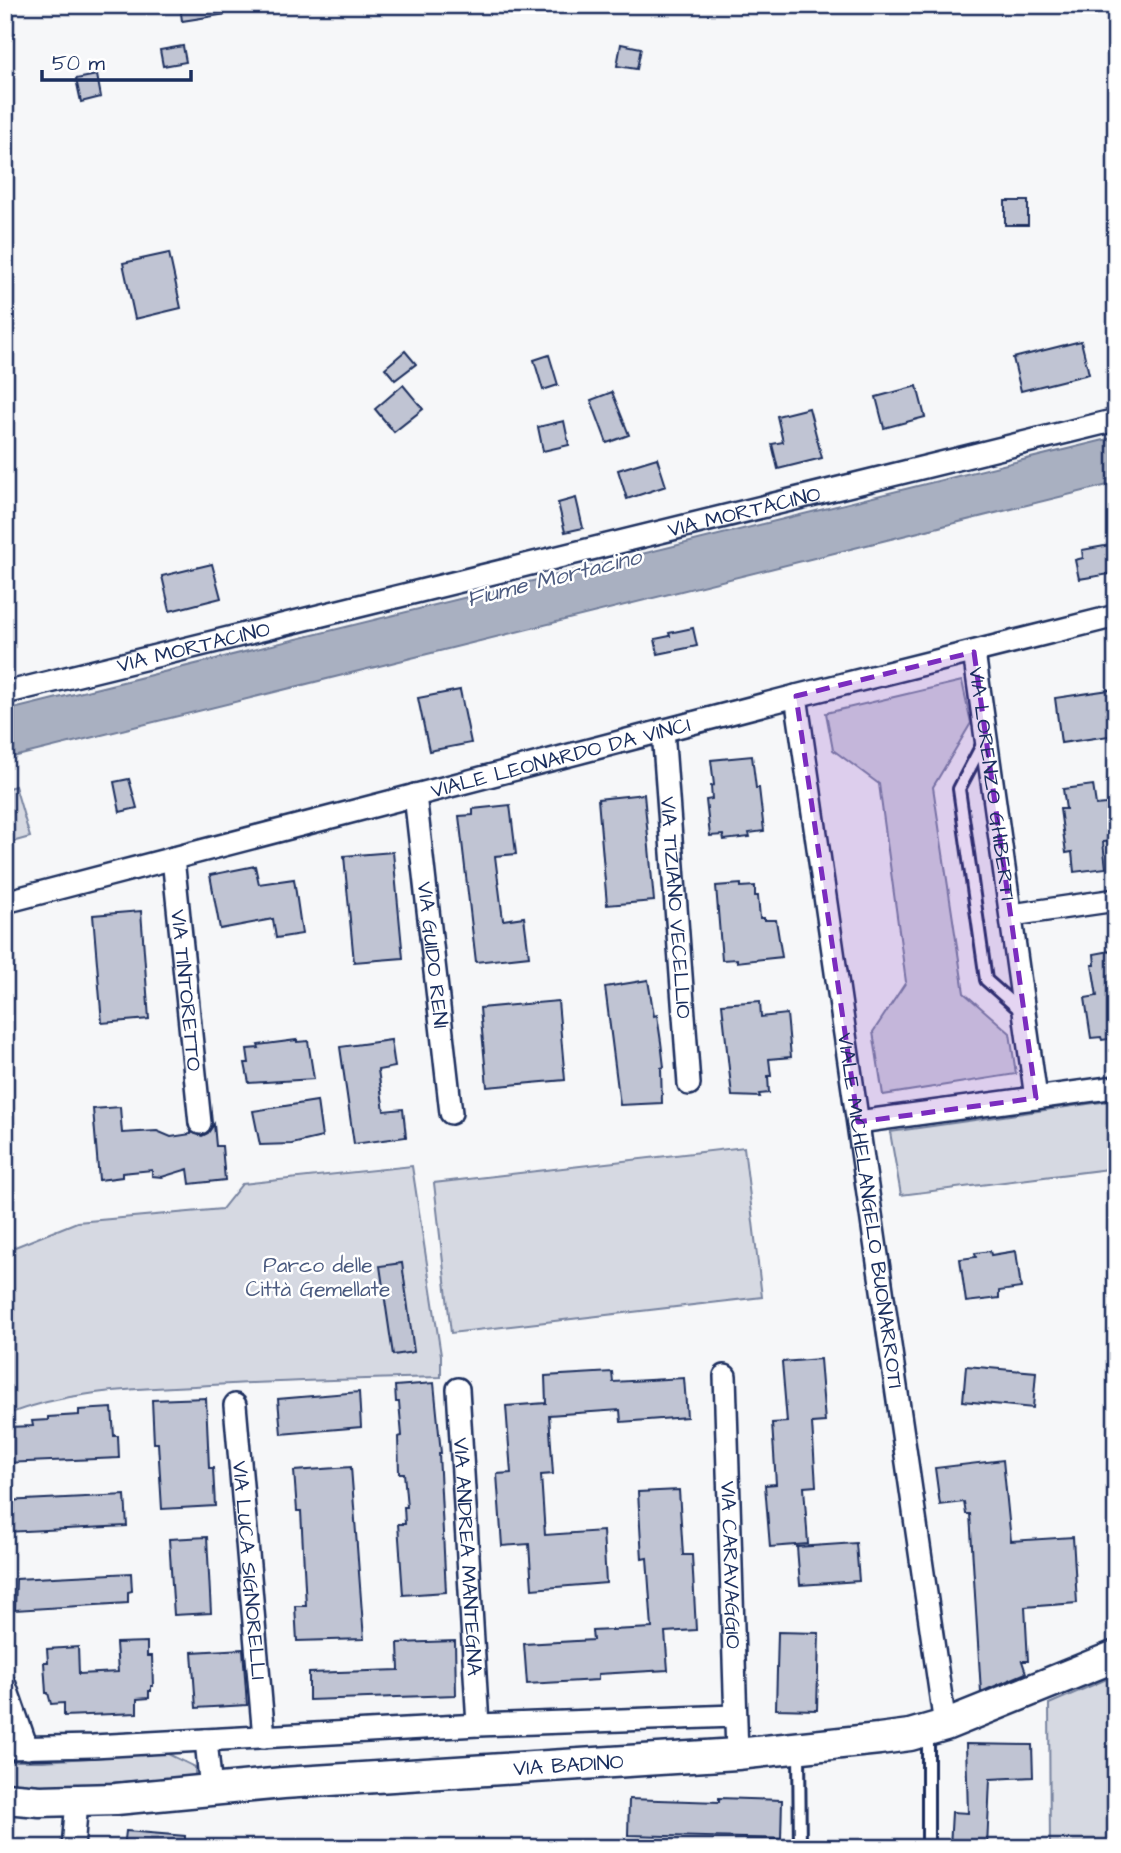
<svg xmlns="http://www.w3.org/2000/svg" width="1121" height="1853" font-family="'Architects Daughter',sans-serif">
	<style>
		.green { fill: #d6d9e2; stroke: #7884a0; stroke-width: 2 }
		.water { fill: #a9b0c1; stroke: #707c99; stroke-width: 2 }
		.building { fill: #c0c4d3; stroke: #1b2f5e; stroke-width: 2 }
		.lines { fill: none; stroke-linecap: round; stroke-linejoin: round }
		.lane-casing { stroke: #1b2f5e; stroke-width: 16 }
		.street-casing { stroke: #1b2f5e; stroke-width: 26 }
		.secondary-casing { stroke: #1b2f5e; stroke-width: 35 }
		.lane { stroke: #fff; stroke-width: 10 }
		.street { stroke: #fff; stroke-width: 21 }
		.secondary { stroke: #fff; stroke-width: 30 }
		.marked { fill: #7b2cbf; fill-opacity: 0.2; stroke: #7b2cbf; stroke-width: 5; stroke-dasharray: 14 9; stroke-linejoin: round }
		.labels { text-anchor: middle; dominant-baseline: central; stroke-width: 5; stroke-linejoin: round; paint-order: stroke }
		.street-label { font-size: 21px; fill: #1b2f5e; stroke: #fff }
		.park-label { font-size: 21px; fill: #4a5a7f; stroke: #fff }
		.water-label { font-size: 23px; font-style: italic; fill: #4d5c81; stroke: #fff }
	</style>
	<rect width="100%" height="100%" fill="#f6f7f9"/>
	<filter id="ink" filterUnits="userSpaceOnUse"><feTurbulence type="fractalNoise" baseFrequency=".0143" numOctaves="2"/><feDisplacementMap in="SourceGraphic" scale="14" xChannelSelector="R" yChannelSelector="G"/><feConvolveMatrix kernelMatrix="1 2 1 2 8 2 1 2 1" color-interpolation-filters="sRGB"/></filter>
	<g filter="url(#ink)">
		<g class="green">
			<polygon points="962,681 971,723 933,787 964,993 1010,1033 1016,1074 883,1095 873,1032 906,982 879,784 833,750 826,713"/>
			<polygon points="15,786 30,837 5,844 5,789"/>
			<polygon points="1116,1100 1116,1168 901,1195 890,1132"/>
			<polygon points="744,1147 762,1297 451,1333 434,1183"/>
			<path d="M412,1166L441,1355V1377C359,1379 277,1381 195,1386C128,1389 68,1391 5,1415V1251L77,1222L222,1209L242,1184Z"/>
			<polygon points="1116,1675 1116,1848 1050,1848 1049,1704"/>
			<polygon points="166,1753 195,1767 195,1776 21,1790 5,1789 5,1761 43,1761"/>
		</g>
		<polygon class="water" points="1116,437 1116,483 5,759 5,711"/>
		<g class="building">
			<polygon points="180,5 227,5 227,14 182,21"/>
			<polygon points="621,44 641,48 637,69 617,66"/>
			<polygon points="183,46 186,62 163,66 160,50"/>
			<polygon points="97,75 101,97 81,102 76,79"/>
			<rect x="1005" y="201" width="23" height="24"/>
			<polygon points="169,253 181,308 135,319 123,263"/>
			<polygon points="1081,341 1089,374 1021,391 1013,358"/>
			<polygon points="405,351 416,364 395,380 385,368"/>
			<polygon points="549,355 558,385 543,390 534,360"/>
			<polygon points="403,385 423,409 394,432 375,409"/>
			<polygon points="917,386 925,417 884,428 876,397"/>
			<polygon points="612,392 629,435 607,443 591,400"/>
			<polygon points="809,408 822,458 778,469 772,444 783,442 777,416"/>
			<polygon points="564,421 569,445 543,451 538,427"/>
			<polygon points="657,458 666,486 627,499 618,470"/>
			<polygon points="576,498 583,528 565,532 558,503"/>
			<polygon points="1116,544 1116,573 1079,579 1075,560 1083,558 1082,550"/>
			<polygon points="212,564 221,598 170,611 162,576"/>
			<polygon points="693,628 697,646 658,654 655,639 670,636 669,633"/>
			<polygon points="1116,689 1116,735 1061,743 1055,698"/>
			<polygon points="460,690 471,743 429,751 418,698"/>
			<polygon points="752,756 756,788 759,788 764,831 749,833 750,837 724,840 723,835 710,836 706,800 712,799 711,786 714,785 711,760"/>
			<polygon points="129,779 137,808 120,812 114,782"/>
			<polygon points="1093,785 1096,805 1116,803 1116,841 1103,842 1106,868 1074,872 1072,852 1066,853 1060,809 1066,809 1063,789"/>
			<polygon points="644,794 654,901 607,905 598,799"/>
			<polygon points="510,805 516,854 495,856 503,920 524,917 529,956 476,962 459,816 473,815 473,809"/>
			<polygon points="393,852 403,958 354,962 344,856"/>
			<polygon points="255,866 259,884 294,879 302,934 276,938 273,919 220,929 210,875"/>
			<polygon points="741,884 741,887 755,886 755,896 758,896 760,918 764,918 764,920 776,920 782,957 737,962 737,959 722,960 716,886"/>
			<polygon points="141,911 149,1019 102,1023 93,915"/>
			<polygon points="1116,950 1116,1038 1102,1040 1101,1037 1091,1038 1085,998 1097,996 1092,965 1095,965 1094,954"/>
			<polygon points="648,980 654,1016 657,1015 661,1042 664,1067 661,1068 662,1103 620,1105 605,987"/>
			<polygon points="558,1001 565,1080 487,1087 480,1008"/>
			<polygon points="760,1001 761,1017 787,1014 791,1057 769,1059 771,1076 768,1076 769,1093 759,1094 760,1097 732,1096 722,1004"/>
			<polygon points="297,1040 297,1042 308,1041 314,1079 249,1083 245,1063 249,1063 247,1049 259,1048 258,1045"/>
			<polygon points="391,1040 395,1067 378,1070 384,1111 403,1109 406,1137 354,1144 340,1047"/>
			<polygon points="317,1101 322,1137 292,1144 260,1145 253,1111"/>
			<polygon points="120,1107 122,1133 157,1131 171,1137 191,1134 191,1132 202,1136 208,1133 214,1124 216,1146 222,1146 225,1180 190,1184 188,1169 162,1177 152,1176 152,1170 122,1173 122,1177 99,1180 93,1109"/>
			<polygon points="990,1251 991,1255 1016,1251 1021,1288 999,1291 999,1298 966,1302 960,1259 976,1257 975,1253"/>
			<polygon points="402,1263 414,1352 393,1355 380,1266"/>
			<polygon points="820,1359 825,1422 812,1423 816,1486 804,1487 808,1544 770,1547 765,1485 776,1484 772,1423 787,1422 782,1362"/>
			<polygon points="966,1366 1036,1372 1033,1408 963,1401"/>
			<polygon points="612,1372 613,1382 684,1378 687,1417 621,1422 620,1410 549,1415 553,1474 541,1475 545,1535 603,1531 606,1583 532,1589 529,1544 502,1546 497,1474 511,1473 506,1406 546,1403 545,1376"/>
			<polygon points="434,1383 441,1453 439,1453 446,1592 403,1595 398,1524 405,1524 404,1507 407,1507 404,1473 399,1473 398,1437 402,1436 399,1402 396,1402 395,1386"/>
			<polygon points="359,1392 361,1427 281,1434 278,1399"/>
			<polygon points="206,1398 209,1468 213,1468 215,1506 162,1509 158,1443 154,1443 152,1400"/>
			<polygon points="112,1408 114,1436 118,1436 119,1458 5,1463 5,1432 9,1432 8,1427 33,1426 32,1421 48,1420 48,1417 79,1415 79,1410"/>
			<polygon points="1003,1460 1011,1541 1073,1537 1077,1603 1025,1607 1028,1661 1022,1661 1026,1673 981,1692 970,1514 966,1514 964,1502 940,1505 935,1468"/>
			<polygon points="351,1467 364,1639 297,1641 295,1606 306,1606 301,1511 297,1511 294,1471"/>
			<polygon points="679,1490 683,1555 692,1555 696,1630 665,1632 668,1670 598,1674 598,1680 527,1684 524,1644 593,1640 592,1631 652,1628 647,1558 642,1559 638,1492"/>
			<polygon points="125,1495 127,1526 5,1532 5,1501"/>
			<polygon points="207,1537 211,1613 174,1615 169,1539"/>
			<polygon points="856,1543 859,1581 800,1585 797,1547"/>
			<polygon points="131,1573 132,1591 128,1592 128,1603 15,1610 16,1579"/>
			<polygon points="778,1632 819,1633 817,1710 776,1709"/>
			<polygon points="455,1641 456,1695 309,1700 309,1673 399,1670 398,1643"/>
			<polygon points="147,1642 147,1656 152,1656 153,1686 151,1686 151,1691 149,1691 149,1698 137,1699 137,1713 64,1716 64,1703 51,1704 48,1693 46,1693 44,1662 48,1662 47,1649 78,1647 79,1674 118,1672 116,1643"/>
			<polygon points="243,1649 247,1705 196,1708 192,1652"/>
			<polygon points="966,1744 1032,1745 1033,1777 990,1779 987,1848 950,1848 952,1812 968,1813"/>
			<polygon points="719,1798 782,1800 781,1839 628,1835 629,1799 719,1802"/>
			<polygon points="126,1831 185,1836 185,1848 124,1848"/>
		</g>
		<g class="lines">
			<g class="lane-casing">
				<g id="lane">
					<polyline points="983,743 959,789 986,980 1021,1011"/>
					<polyline points="799,1751 800,1848"/>
					<polyline points="928,1848 928,1733"/>
				</g>
			</g>
			<g class="street-casing">
				<g id="street">
					<path id="s1" d="M974,652L1036,1098"/>
					<path id="s2" d="M5,693L1116,420"/>
					<path id="s3" d="M796,696L945,1725"/>
					<path id="s4" d="M663,730L689,1084"/>
					<path id="s5" d="M415,795L451,1113"/>
					<path id="s6" d="M173,858L200,1123"/>
					<path id="s7" d="M5,902L796,696L1116,616"/>
					<polyline points="1012,915 1116,900"/>
					<polyline points="858,1122 1116,1087"/>
					<path id="s8" d="M725,1376L737,1754"/>
					<path id="s9" d="M458,1389L478,1725"/>
					<path id="s10" d="M235,1405L264,1737"/>
					<polyline points="5,1685 27,1748"/>
					<polyline points="206,1740 211,1790"/>
					<polyline points="5,1748 93,1746 478,1725 735,1716"/>
					<polyline points="73,1848 77,1801"/>
				</g>
			</g>
			<g class="secondary-casing">
				<g id="secondary">
					<path id="s11" d="M5,1798L40,1801L116,1799L283,1783L737,1754L879,1739L910,1735L945,1725L1116,1656"/>
				</g>
			</g>
			<use href="#lane" class="lane"/>
			<use href="#street" class="street"/>
			<use href="#secondary" class="secondary"/>
		</g>
	</g>
	<path class="marked" d="M974,652L1036,1098L858,1122L796,696Z"/>
	<g class="labels">
		<g class="street-label">
			<text stroke="none"><textPath href="#s2" startOffset="761">VIA MORTACINO</textPath></text>
			<text stroke="none"><textPath href="#s2" startOffset="194">VIA MORTACINO</textPath></text>
			<text stroke="none"><textPath href="#s7" startOffset="574">VIALE LEONARDO DA VINCI</textPath></text>
			<text stroke="none"><textPath href="#s1" startOffset="133">VIA LORENZO GHIBERTI</textPath></text>
			<text stroke="none"><textPath href="#s4" startOffset="178">VIA TIZIANO VECELLIO</textPath></text>
			<text stroke="none"><textPath href="#s5" startOffset="161">VIA GUIDO RENI</textPath></text>
			<text stroke="none"><textPath href="#s6" startOffset="133">VIA TINTORETTO</textPath></text>
			<text stroke="none"><textPath href="#s3" startOffset="520">VIALE MICHELANGELO BUONARROTI</textPath></text>
			<text stroke="none"><textPath href="#s9" startOffset="168">VIA ANDREA MANTEGNA</textPath></text>
			<text stroke="none"><textPath href="#s8" startOffset="189">VIA CARAVAGGIO</textPath></text>
			<text stroke="none"><textPath href="#s10" startOffset="166">VIA LUCA SIGNORELLI</textPath></text>
			<text stroke="none"><textPath href="#s11" startOffset="565">VIA BADINO</textPath></text>
		</g>
		<g class="park-label">
			<text x="318" y="1265">Parco delle<tspan x="318" dy="24">Città Gemellate</tspan></text>
		</g>
		<g class="water-label">
			<text transform="translate(554 578) rotate(-14)">Fiume Mortacino</text>
		</g>
	</g>
	<rect width="1121" height="1853" fill="none" stroke="#fff" stroke-width="28"/>
	<rect x="14" y="14" width="1093" height="1825" fill="none" stroke="#1b2f5e" stroke-width="2.5" filter="url(#ink)"/>
	<path d="M42 70v10h149v-10" fill="none" stroke="#1b2f5e" stroke-width="3.5"/>
	<text x="52" y="70" font-size="21" fill="#1b2f5e" stroke="#ffffff" stroke-width="5" paint-order="stroke">50 m</text>
</svg>
